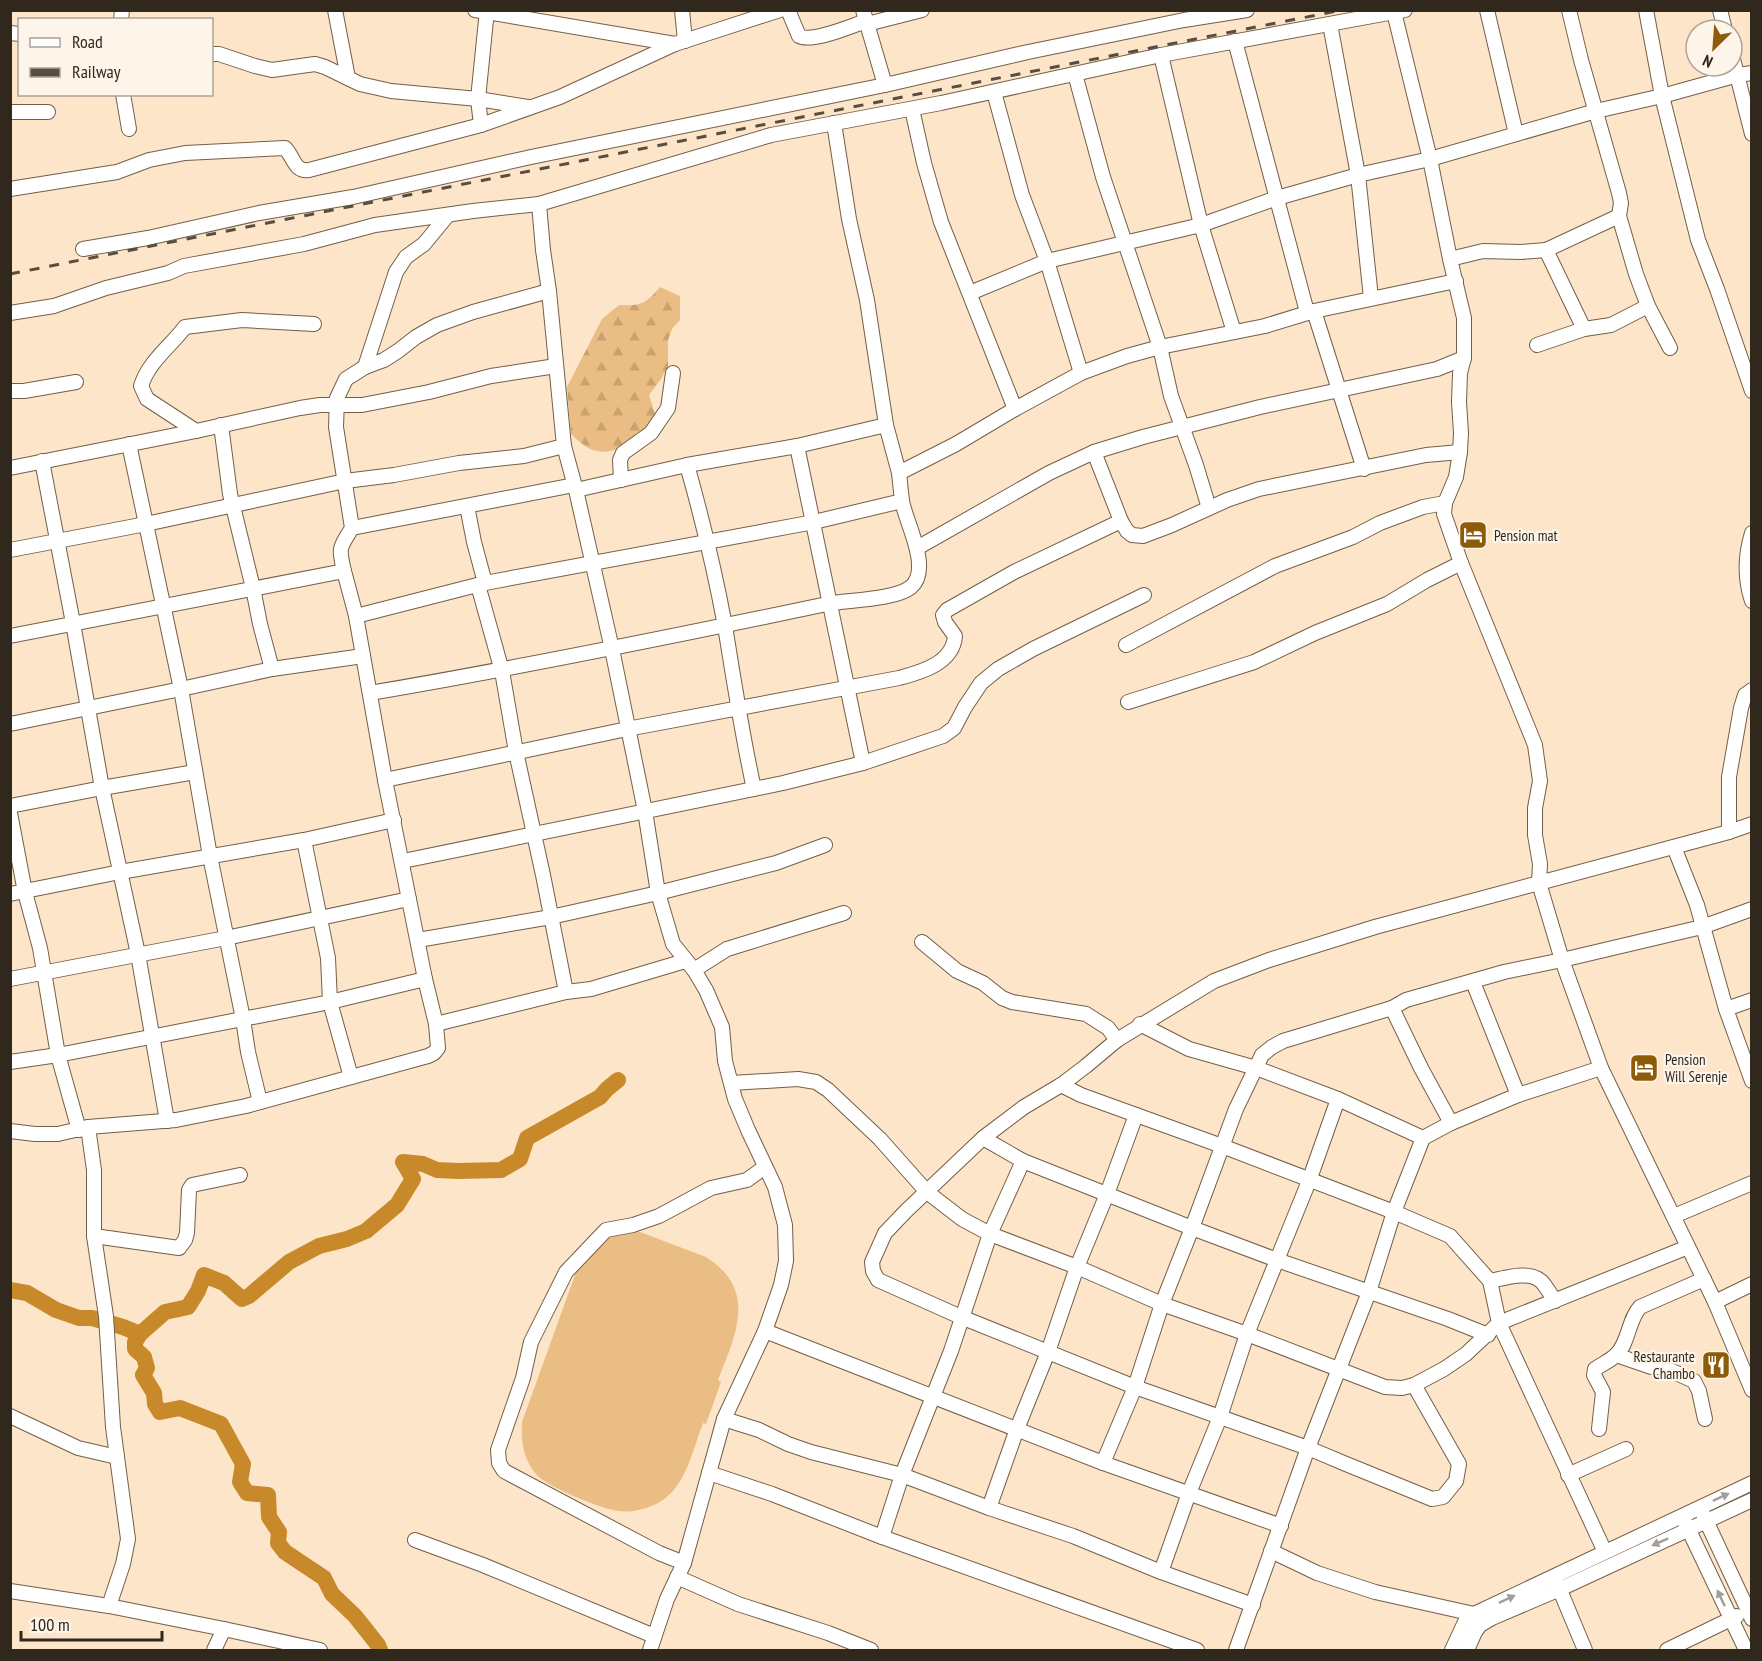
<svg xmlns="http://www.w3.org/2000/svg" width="1762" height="1661" font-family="'PT Sans Narrow',sans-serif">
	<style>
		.forest { fill: url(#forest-firs) }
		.pitch { fill: #eabd84 }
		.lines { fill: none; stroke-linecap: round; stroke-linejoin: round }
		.river { stroke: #c8892a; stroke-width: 16 }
		.minor-casing { stroke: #725f47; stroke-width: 16 }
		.minor { stroke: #fff; stroke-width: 14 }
		.rail { stroke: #594d3f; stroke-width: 3; stroke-dasharray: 10 10; stroke-linecap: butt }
		.oneway { fill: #a29e99 }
		.labels { text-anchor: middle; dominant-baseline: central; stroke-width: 4.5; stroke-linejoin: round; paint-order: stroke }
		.poi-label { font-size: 15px; fill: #30271d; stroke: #fef5ea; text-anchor: start }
	</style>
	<defs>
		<pattern id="forest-firs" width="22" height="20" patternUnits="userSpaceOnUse" patternTransform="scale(1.5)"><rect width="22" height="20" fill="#eabd84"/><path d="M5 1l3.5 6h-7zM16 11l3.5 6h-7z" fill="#c9a272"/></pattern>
	</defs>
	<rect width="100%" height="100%" fill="#fde5ca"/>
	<path class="forest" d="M660,287L680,296V320L672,329L668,340V366L661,379L649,395L655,414C650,424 645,429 635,434L634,441C606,456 594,457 571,434L567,387L602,319L619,305C642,306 645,304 660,287Z"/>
	<path class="pitch" d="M640,1232L706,1257C758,1290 736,1334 718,1380L721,1382L706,1424L703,1423C693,1449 687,1483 663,1500C651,1508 634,1513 619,1511C604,1510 545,1486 536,1474C523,1458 521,1442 522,1422L575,1275C589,1244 607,1234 640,1232Z"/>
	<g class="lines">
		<g class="river">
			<polyline points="10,1290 27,1293 56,1310 79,1318 92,1318 123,1327 140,1334 165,1312 188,1307 198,1291 204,1275 224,1283 242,1299 249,1296 289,1262 319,1246 347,1239 366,1231 397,1205 413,1179 403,1162 423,1164 437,1170 459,1171 501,1170 520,1159 527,1138 600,1097 607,1089 618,1080"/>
			<polyline points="140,1334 135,1342 135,1349 144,1357 147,1368 143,1375 154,1393 155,1404 160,1412 180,1408 221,1424 243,1464 240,1482 247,1493 268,1495 269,1517 279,1532 278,1543 285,1552 324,1578 332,1594 355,1616 378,1645 380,1650"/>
		</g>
		<g class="minor-casing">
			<g id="minor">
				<polyline points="335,10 348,78"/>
				<polyline points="475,10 675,44"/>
				<polyline points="682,10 685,41"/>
				<path d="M788,10L799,36C813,43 851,26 866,21"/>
				<polyline points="863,10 885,85"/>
				<polyline points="1487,10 1516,134"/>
				<polyline points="1569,10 1581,60 1619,193 1621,203 1619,216 1636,274 1648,306 1670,348"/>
				<polyline points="1646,10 1662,96 1698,240 1717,289 1752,391"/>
				<polyline points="1720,10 1725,30"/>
				<polyline points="1394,12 1430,159 1450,259 1464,318 1464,358 1460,373 1459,402 1461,433 1460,452 1456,477 1445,503 1444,514 1461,563 1535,745 1540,781 1535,808 1535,835 1540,864 1539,883 1562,960 1601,1068 1715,1302 1752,1390"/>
				<polyline points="121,20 122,10"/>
				<polyline points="867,24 922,10"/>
				<polyline points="1330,24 1358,175 1371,298"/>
				<polyline points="10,33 20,34"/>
				<polyline points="1235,41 1307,312"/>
				<polyline points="212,54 219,54 255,66 272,70 315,64 325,67 360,84 391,91 478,99 528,107"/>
				<polyline points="1161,55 1201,225 1234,332"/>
				<polyline points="1732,55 1752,134"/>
				<polyline points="1075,74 1103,177 1160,347 1171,396 1196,465 1209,508"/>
				<polyline points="994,92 1022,195 1047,261 1081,373"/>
				<polyline points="123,94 129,129"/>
				<polyline points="912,109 924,163 941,222 1015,409"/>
				<polyline points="10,112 48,112"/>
				<polyline points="481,125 478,99 487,10"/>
				<path d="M10,189L117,172L149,160L185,153L285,148C294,157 294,172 309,170L481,125L560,97L675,44L780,10"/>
				<polyline points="83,249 148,238 259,213 353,197 531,157 885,85 1028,52 1184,20 1247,10"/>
				<polyline points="1546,250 1584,329"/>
				<polyline points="1450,259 1483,251 1521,252 1546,250 1619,216"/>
				<polyline points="970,293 1047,261 1201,225 1277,198 1358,175 1430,159 1596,111 1662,96 1738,75 1752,73"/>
				<polyline points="1314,311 1364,469"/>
				<polyline points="10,313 54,306 106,288 168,273 184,266 304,244 375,225 473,211 539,204"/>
				<polyline points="1537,345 1584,329 1611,325 1648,306"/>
				<polyline points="365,367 396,272 406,257 424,244 447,216"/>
				<polyline points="10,391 24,391 76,382"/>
				<polyline points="221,425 230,494 253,588 260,624 272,669"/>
				<path d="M196,431L147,399L141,386C149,361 170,347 185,327L242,320L314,324"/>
				<polyline points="129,444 181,689 210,856 243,1019 248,1052 260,1102"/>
				<polyline points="797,446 863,763"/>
				<polyline points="1094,452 1121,521 1127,531 1132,535 1143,536 1172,525 1227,500 1259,489 1426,455 1460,452"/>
				<polyline points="42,461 73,623 102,788 138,954 167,1121"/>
				<path d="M687,465C702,518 715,572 725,626C734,681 742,735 754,789"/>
				<polyline points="10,468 196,431 300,408 320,405 362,405 429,392 491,376 556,366"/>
				<polyline points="899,473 956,444 1015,409 1081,373 1127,356 1160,347 1265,326 1314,311 1456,281"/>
				<polyline points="621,480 620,460 623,453 651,433 668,408 673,373"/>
				<polyline points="576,490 687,465 797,446 886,425"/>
				<polyline points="467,506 474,542 485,583"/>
				<polyline points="352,528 574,485"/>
				<path d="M1752,533C1745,556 1744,577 1752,601"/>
				<polyline points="917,548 1049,473 1094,452 1143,437 1260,407 1437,369 1464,358"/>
				<polyline points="10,550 146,524 345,481 394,475 459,463 524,456 564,446"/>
				<path d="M344,571C338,546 340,548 352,528L336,427L337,398L346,379L365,367L384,360L398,351L416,337L437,325L473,312L549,291"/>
				<polyline points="478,585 502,671 516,752 543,875 566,992"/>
				<polyline points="356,616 485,583 814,522 902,501 899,473 886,425 867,300 849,219 834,123"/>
				<polyline points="10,636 344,571 356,616 385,780 425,979 436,1024 438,1048 434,1053 428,1056 246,1106 176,1120 88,1127 58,1134 35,1134 10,1131"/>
				<polyline points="1126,645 1275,566 1353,537 1380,523 1423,507 1445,503"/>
				<path d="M370,693C523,667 675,636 827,604C847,600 895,600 911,587C932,569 906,523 902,501"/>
				<polyline points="1128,702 1254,662 1315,633 1387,604 1427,580 1461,563"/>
				<polyline points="10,724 181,689 272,669 363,656"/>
				<path d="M385,780L627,729L899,678C922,672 953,663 955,636L945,622L943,615L947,610L1014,572L1121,521"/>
				<polyline points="10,806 102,788 195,772"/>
				<polyline points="10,813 25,892 40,948 58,1055 79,1130"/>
				<polyline points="1729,832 1729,777 1741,708 1745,695 1752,690"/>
				<polyline points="304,840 328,958 330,1002 351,1077"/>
				<polyline points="1674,847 1697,905 1726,1009 1752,1081"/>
				<polyline points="403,861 783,783 863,763 943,736 954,728 965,707 981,683 998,669 1033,649 1144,595"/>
				<polyline points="10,894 120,872 304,840 394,820"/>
				<polyline points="418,940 551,917 658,893 776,863 825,845"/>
				<polyline points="922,942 957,971 983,983 1002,998 1012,1002 1086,1014 1108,1028 1117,1040"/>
				<polyline points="694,970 727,949 844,913"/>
				<polyline points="10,979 226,938 409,899"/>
				<polyline points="1473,982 1518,1095"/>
				<polyline points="1392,1008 1421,1068 1451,1123"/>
				<polyline points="1726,1009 1752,1000"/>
				<polyline points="436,1024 566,992 591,989 685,961"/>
				<polyline points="1140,1024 1189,1049 1256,1068 1338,1099 1423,1138"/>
				<polyline points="10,1062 58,1055 330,1002 425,979"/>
				<polyline points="731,1083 798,1079 816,1082 828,1090 880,1139 927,1192 962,1219 990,1234 1077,1267 1162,1304 1247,1334 1385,1387 1402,1388 1414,1385 1444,1369 1466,1354 1499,1323 1688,1247"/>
				<polyline points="1061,1085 1081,1095 1222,1146 1394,1212 1450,1236 1490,1281 1499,1323 1605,1552"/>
				<polyline points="88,1127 94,1170 94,1236 106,1316 113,1427 128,1539 123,1564 109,1606"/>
				<polyline points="983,1138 1023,1161 1192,1228 1277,1260 1448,1319 1488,1335"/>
				<polyline points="1674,1216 1752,1183"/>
				<polyline points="94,1236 179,1248 185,1240 187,1233 189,1190 192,1185 240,1175"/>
				<path d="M1490,1281C1505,1278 1528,1270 1541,1281C1546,1286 1551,1295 1555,1301"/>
				<polyline points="1715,1302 1752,1284"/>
				<polyline points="765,1331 1103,1463 1281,1526"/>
				<polyline points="1616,1355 1651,1367 1663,1367 1694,1381 1699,1391 1705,1419"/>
				<polyline points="1414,1385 1459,1464 1456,1481 1443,1497 1432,1499 1346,1464 1308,1448 1135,1387 961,1317 878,1280 873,1271 872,1262 885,1233 906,1211 983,1138 1024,1107 1061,1085 1086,1066 1117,1040 1214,981 1269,960 1375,927 1729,832 1752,824"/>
				<polyline points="10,1416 78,1448 117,1457"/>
				<polyline points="724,1419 759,1430 788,1444 811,1452 902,1475 989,1508 1073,1536 1161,1572 1253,1605"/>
				<path d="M1599,1429L1603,1392L1594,1375L1595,1369C1602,1364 1610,1361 1616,1355C1629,1343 1628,1320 1640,1307L1704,1279"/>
				<polyline points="1103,1463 1135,1387 1162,1304 1192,1228 1236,1109 1262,1055 1272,1047 1283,1041 1392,1008 1406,1000 1504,972 1562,960 1702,927 1752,909"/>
				<polyline points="709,1473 772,1494 882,1537 1197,1650"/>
				<polyline points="1568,1475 1626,1449"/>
				<polyline points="989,1508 1017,1429 1048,1352 1077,1267 1107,1194 1136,1115"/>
				<polyline points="1703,1514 1752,1619"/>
				<polyline points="1685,1522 1746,1650"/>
				<polyline points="882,1537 902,1475 951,1351 990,1234 1023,1161"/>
				<polyline points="415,1540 483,1565 654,1636"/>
				<polyline points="1271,1551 1317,1573 1375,1592 1474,1614"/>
				<polyline points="684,1563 659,1553 504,1471 499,1463 498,1450 523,1378 531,1342 566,1272 606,1230 633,1225 659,1216 711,1188 747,1180 765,1167"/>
				<polyline points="1161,1572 1189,1493 1220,1417 1247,1334 1309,1181 1338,1099"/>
				<polyline points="677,1577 738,1604 828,1633 871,1650"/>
				<polyline points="1557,1583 1585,1650"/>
				<polyline points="10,1591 109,1606 224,1629 320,1650"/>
				<polyline points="214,1650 224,1629"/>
				<polyline points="650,1650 667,1599 684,1563 724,1419 765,1331 781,1285 786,1261 785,1225 775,1187 748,1130 735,1099 725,1061 722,1027 706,990 694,970 673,944 658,893 645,811 612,649 576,490 564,446 549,291 543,250 539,204 771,135 941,103 1161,55 1405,10"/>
				<polyline points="1236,1650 1308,1448 1369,1292 1394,1212 1423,1138 1451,1123 1518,1095 1601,1068"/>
				<polyline points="1452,1650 1465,1622 1474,1614 1752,1483"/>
				<polyline points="1467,1650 1475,1632 1480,1625 1492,1618 1560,1589 1752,1500"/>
				<polyline points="1667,1650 1737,1616"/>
			</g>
		</g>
		<use href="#minor" class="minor"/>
		<polyline class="rail" points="10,274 1342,10"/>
	</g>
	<defs><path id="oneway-solid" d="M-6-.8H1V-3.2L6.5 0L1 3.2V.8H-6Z" transform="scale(1.5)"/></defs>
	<g class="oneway">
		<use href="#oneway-solid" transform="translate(1721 1497) rotate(-25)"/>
		<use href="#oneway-solid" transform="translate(1660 1542) rotate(156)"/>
		<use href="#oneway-solid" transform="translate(1721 1598) rotate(-115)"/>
		<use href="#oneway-solid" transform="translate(1507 1599) rotate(-25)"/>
	</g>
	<defs>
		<g id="hotel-square" transform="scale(1.5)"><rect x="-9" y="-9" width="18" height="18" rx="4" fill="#8e5c08" stroke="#fef5ea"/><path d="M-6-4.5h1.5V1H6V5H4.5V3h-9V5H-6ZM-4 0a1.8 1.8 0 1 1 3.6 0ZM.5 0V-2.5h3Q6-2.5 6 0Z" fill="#fff"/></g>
		<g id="restaurant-square" transform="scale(1.5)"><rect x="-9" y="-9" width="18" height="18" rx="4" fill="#8e5c08" stroke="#fef5ea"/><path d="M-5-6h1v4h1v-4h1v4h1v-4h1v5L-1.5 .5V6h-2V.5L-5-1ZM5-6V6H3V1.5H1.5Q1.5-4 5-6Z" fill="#fff"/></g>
	</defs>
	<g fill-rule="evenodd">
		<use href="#hotel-square" x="1473" y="535"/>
		<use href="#hotel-square" x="1644" y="1068"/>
		<use href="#restaurant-square" x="1716" y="1365"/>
	</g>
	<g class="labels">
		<g class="poi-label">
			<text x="1494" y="535">Pension mat</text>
			<text x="1665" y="1059">Pension<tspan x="1665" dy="17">Will Serenje</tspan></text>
			<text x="1695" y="1356" text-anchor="end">Restaurante<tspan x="1695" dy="17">Chambo</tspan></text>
		</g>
	</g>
	<rect width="1762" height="1661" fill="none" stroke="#30271d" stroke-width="24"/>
	<rect x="18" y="18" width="195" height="78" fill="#fef5ea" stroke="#aca398" stroke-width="1.5"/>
	<rect x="30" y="38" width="30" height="9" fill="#ffffff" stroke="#aca398" stroke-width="1.5"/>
	<text x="72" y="48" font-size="18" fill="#30271d">Road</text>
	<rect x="30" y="68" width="30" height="9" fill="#594d3f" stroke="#aca398" stroke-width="1.5"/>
	<text x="72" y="78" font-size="18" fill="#30271d">Railway</text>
	<g transform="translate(1714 48) rotate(205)"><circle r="28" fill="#fef5ea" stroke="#aca398" stroke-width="1.5"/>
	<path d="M0-4.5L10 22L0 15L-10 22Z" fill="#8e5c08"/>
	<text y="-9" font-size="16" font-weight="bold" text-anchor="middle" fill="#30271d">N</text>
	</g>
	<path d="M21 1631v9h141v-9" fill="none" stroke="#30271d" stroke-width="3"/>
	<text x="30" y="1631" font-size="18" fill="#30271d" stroke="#fef5ea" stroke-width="4.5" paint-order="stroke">100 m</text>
</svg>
